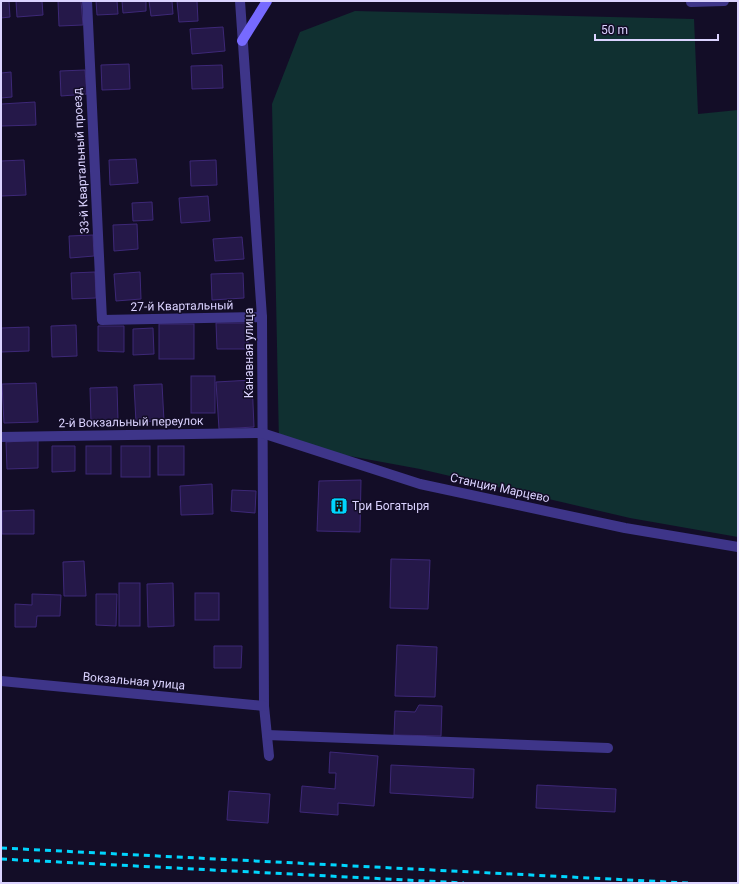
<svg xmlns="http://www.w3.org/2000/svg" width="739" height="884" font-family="Roboto,sans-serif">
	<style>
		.green { fill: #103031 }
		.building { fill: #251849; stroke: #3d2877 }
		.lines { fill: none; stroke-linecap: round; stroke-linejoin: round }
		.street { stroke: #3e3589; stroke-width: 10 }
		.secondary { stroke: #776aff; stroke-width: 10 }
		.rail { stroke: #00d5fe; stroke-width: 3; stroke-dasharray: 6 5; stroke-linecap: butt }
		.labels { text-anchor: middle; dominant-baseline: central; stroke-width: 3; stroke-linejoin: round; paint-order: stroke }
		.street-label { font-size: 12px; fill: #dbd3ff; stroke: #130d27 }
		.poi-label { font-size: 12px; fill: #dbd3ff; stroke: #130d27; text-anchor: start }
	</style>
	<rect width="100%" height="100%" fill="#130d27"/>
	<polygon class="green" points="355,11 694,19 698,114 738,110 738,537 630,518 420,469 279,443 272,104 300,32"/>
	<g class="building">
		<polygon points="1,1 9,1 10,17 1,18"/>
		<polygon points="16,1 42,1 43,15 17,17"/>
		<polygon points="58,1 81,1 83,25 59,26"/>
		<polygon points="96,1 117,1 118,14 97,15"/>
		<polygon points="122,1 146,1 146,11 123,13"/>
		<polygon points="149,1 172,1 173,14 151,16"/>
		<polygon points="177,1 197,1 198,21 179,22"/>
		<polygon points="223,27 225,51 192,54 190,29"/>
		<polygon points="129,64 130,89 102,90 101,65"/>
		<polygon points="222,65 223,88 192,89 191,66"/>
		<polygon points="85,70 87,94 61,96 60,71"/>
		<polygon points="11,72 12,97 1,98 1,73"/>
		<polygon points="35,102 36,125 1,126 1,104"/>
		<polygon points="136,159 138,183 110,185 109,160"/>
		<polygon points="24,160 26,195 1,196 1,161"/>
		<polygon points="216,160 217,185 191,186 190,161"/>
		<polygon points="208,196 210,221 181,223 179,198"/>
		<polygon points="152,202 153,220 133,221 132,203"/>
		<polygon points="137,224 138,249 114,251 113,225"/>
		<polygon points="93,235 94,256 70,258 69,236"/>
		<polygon points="242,237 244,259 215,261 213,239"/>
		<polygon points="95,272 96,298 72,299 71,273"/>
		<polygon points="140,272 141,299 116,301 114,274"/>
		<polygon points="243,273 244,298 212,300 211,274"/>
		<polygon points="216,323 248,323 248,349 217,349"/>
		<rect x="159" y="324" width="35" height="35"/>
		<polygon points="76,325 77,356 52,357 51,326"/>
		<polygon points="98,326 124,326 124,352 98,351"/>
		<polygon points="29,327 29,351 1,352 1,328"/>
		<polygon points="153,328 154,354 133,355 133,329"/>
		<rect x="191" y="376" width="24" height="37"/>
		<polygon points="252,380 254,427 219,429 216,382"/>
		<polygon points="36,383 38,422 4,423 2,384"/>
		<polygon points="162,384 164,421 136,422 134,385"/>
		<polygon points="117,387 118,421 91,422 90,388"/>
		<polygon points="38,440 38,468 7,469 6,442"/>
		<polygon points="52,446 75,446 75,471 52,472"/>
		<rect x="86" y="446" width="25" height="28"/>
		<rect x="121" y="446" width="29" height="31"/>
		<rect x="158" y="446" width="26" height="29"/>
		<polygon points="361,480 360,532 317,531 319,481"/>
		<polygon points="212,484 213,514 181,515 180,486"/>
		<polygon points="232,490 256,491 255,513 231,511"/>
		<polygon points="34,510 34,534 2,534 2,511"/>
		<polygon points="391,559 430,560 428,609 390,608"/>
		<polygon points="84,561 86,596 64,596 63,562"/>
		<rect x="119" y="583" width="21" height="43"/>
		<polygon points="173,583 174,626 148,627 147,584"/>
		<rect x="195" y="593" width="24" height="27"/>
		<polygon points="32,594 61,595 60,616 37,616 36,627 15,627 15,604 32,605"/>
		<polygon points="96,594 117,594 116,626 96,625"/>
		<polygon points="397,645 437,647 435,697 395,696"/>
		<polygon points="214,646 242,646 241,668 214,668"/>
		<polygon points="419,705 442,706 441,736 394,735 395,711 415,712"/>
		<polygon points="330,752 378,756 374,806 338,803 338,815 300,812 302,786 335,789 336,773 329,773"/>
		<polygon points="391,765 474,769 473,798 390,793"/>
		<polygon points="537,785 616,789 615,812 536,808"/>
		<polygon points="229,791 270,794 268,823 227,820"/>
	</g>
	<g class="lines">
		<g class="street">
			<polyline points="87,1 102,320 262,317"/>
			<polyline points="240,1 262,317 264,706 269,756"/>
			<polyline points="691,2 724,1"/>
			<polyline points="1,437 262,433 420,484 625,528 738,547"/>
			<polyline points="1,681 264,706"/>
			<polyline points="267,735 608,748"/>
		</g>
		<polyline class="secondary" points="242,41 267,1"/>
		<g class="rail">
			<polyline points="1,848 688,883"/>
			<polyline points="1,859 464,883"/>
		</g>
	</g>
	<defs>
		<g id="building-square" transform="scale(0.9)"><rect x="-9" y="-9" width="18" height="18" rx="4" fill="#00d5fe" stroke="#130d27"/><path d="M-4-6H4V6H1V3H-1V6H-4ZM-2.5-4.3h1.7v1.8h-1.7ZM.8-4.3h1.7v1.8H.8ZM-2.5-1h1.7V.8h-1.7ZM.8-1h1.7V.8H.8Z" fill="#111"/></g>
	</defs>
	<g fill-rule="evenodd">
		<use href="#building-square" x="339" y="506"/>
	</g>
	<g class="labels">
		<g class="street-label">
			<text transform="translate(81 161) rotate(-93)">33-й Квартальный проезд</text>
			<text transform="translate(182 306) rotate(-1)">27-й Квартальный</text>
			<text transform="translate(249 353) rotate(-90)">Канавная улица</text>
			<text transform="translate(131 422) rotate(-1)">2-й Вокзальный переулок</text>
			<text transform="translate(500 488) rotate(12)">Станция Марцево</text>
			<text transform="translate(134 681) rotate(5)">Вокзальная улица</text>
		</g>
		<g class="poi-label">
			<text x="352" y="506">Три Богатыря</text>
		</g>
	</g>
	<rect width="739" height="884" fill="none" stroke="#dbd3ff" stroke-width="4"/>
	<path d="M595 34v6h123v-6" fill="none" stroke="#dbd3ff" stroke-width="2"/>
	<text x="601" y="34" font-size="12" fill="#dbd3ff" stroke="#130d27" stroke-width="3" paint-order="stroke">50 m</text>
</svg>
